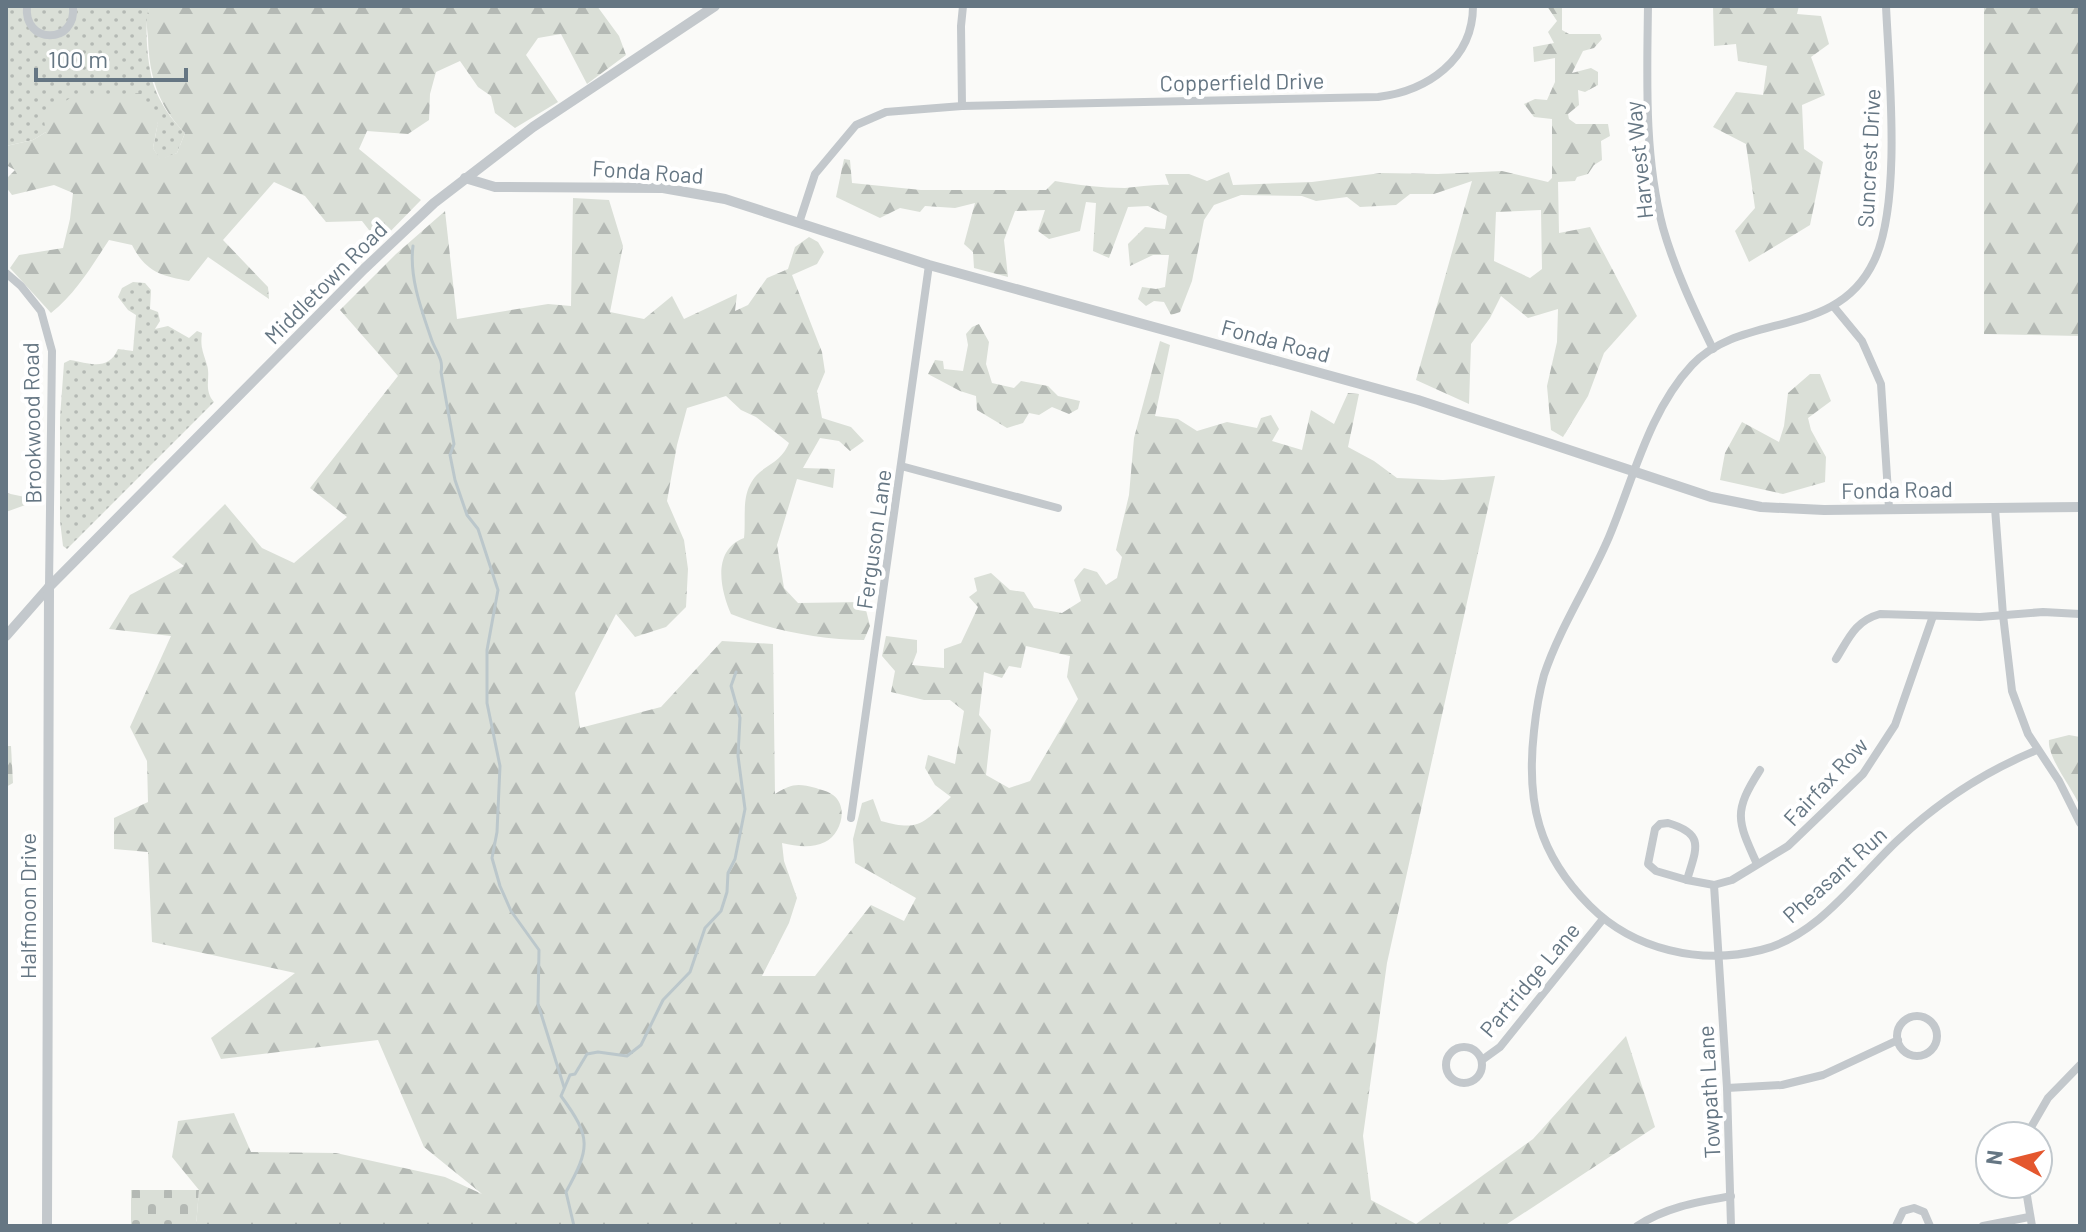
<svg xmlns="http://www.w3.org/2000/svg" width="2086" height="1232" font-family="Barlow,sans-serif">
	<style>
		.grass { fill: url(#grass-dots) }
		.forest { fill: url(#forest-firs); fill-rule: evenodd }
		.cemetery { fill: url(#cemetery-stones) }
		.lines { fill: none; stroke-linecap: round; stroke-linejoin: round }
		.stream { stroke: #bbc7cb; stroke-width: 3 }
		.minor { stroke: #c3c8cc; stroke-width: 8 }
		.tertiary { stroke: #c3c8cc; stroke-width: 10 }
		.labels { text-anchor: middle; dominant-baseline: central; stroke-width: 8; stroke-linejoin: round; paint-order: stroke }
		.street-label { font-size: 22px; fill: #657683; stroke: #fff }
	</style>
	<defs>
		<pattern id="grass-dots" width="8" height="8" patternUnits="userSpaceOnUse" patternTransform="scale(2)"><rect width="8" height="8" fill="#dadfd7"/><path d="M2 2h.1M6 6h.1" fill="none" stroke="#b4b9b4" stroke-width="1.8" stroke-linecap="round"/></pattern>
		<pattern id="forest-firs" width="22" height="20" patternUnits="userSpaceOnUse" patternTransform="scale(2)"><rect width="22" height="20" fill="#dadfd7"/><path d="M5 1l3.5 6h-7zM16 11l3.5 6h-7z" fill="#b4b9b4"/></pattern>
		<pattern id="cemetery-stones" width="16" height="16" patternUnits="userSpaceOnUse" patternTransform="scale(2)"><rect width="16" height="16" fill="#dadfd7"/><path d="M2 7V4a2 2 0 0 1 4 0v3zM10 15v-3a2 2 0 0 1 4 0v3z" fill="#b4b9b4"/></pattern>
	</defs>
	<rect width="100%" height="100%" fill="#fafaf8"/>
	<g class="grass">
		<path d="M6,6H150C143,23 148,68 154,86C160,104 172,120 185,133L177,153L160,160L153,148L158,122L46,132L33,140L6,146Z"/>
		<path d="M133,282L145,283L151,290L150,309L158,312L160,321L155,329L168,326L189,338L197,331L202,333C200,347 203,352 207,365C211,378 203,389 214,402L67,549L63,546L60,521V418L64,363L70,360C89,363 108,372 118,349L133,351L136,315L128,310L118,297L122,288Z"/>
	</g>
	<g class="forest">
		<path d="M150,6H597L619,36L626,55L587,84L561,34L538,38L526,55L558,102L515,128L495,113L491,96L478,87L460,61L436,72L430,94L429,120L408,134L367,131L359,149L421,200L379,243L362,221L326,222L305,196L274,182L223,240L268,287L269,299L208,257L189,281C161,276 146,272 132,245L109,240C91,267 77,292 51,313L10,268L19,255L63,248L70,219L73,193L54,185L12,195L6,187V179L15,170L6,165V146L33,140L46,132L43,115L72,97L141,93L158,122L153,148L160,159L177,153L185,133C158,106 149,75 148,38C147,27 145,16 150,6Z"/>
		<path d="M1547,6H1562V30L1569,34H1600L1602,39L1594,48L1583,51L1572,73L1591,68L1598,72V85L1585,92L1578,90L1579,105L1568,114L1569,119L1576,124H1608L1610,136L1601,141L1602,160L1594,165L1588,174L1577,177L1575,181L1558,182L1559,233L1590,227L1637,316L1604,353L1588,396L1563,437L1551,430L1547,386L1557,342L1558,309L1528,318L1501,296L1490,318L1471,344L1469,404L1416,380L1472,181L1434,194H1410L1396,205L1360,207L1347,197L1316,201L1302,196L1241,195L1214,205L1204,220L1192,281L1180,312L1171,315L1164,302L1154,301L1146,306L1138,299L1142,287L1156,289L1165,287L1169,255H1153L1130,266L1128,244L1145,227L1165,229L1167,216L1148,206L1128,207L1109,258L1093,251L1096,203L1086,202L1080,231L1049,239L1038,231L1045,210L1015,211L1004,240L1008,277L974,268L973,252L964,244L975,203L955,208L925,206L920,212L900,208L880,218L836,197L844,159L850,160L852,183L921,190H1046L1055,181C1078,185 1101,188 1125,188C1140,187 1153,184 1169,185L1165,174H1189L1207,181L1229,172L1233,185L1312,182L1381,173L1438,174L1502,171L1548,182L1552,178V119L1534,117L1524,104L1535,99L1547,100L1555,82V58L1534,62L1533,47L1554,43L1548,32L1557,21ZM1541,210L1542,269L1530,278L1494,261L1496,212Z"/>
		<polygon points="1713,6 1799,6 1797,14 1821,16 1829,44 1811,57 1825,95 1802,105 1804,149 1823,162 1810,225 1749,262 1735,231 1755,208 1746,144 1713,127 1736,92 1763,95 1767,66 1738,61 1736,44 1714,46"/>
		<polygon points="1984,6 2080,6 2080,336 1984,334"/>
		<path d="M573,198L609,200L623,246L610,312L644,319L672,296L684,319L737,294L735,311L748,305L767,278L788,269L795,247L809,237L818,242L824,252L817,264L792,275L822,352L825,372L817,391L822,418L851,427L864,441L850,451L839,441L820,438L803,468L835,469L833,488L797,479L777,545L784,588L798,603L864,602L870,626L864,640C821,640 771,630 731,614C720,589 712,550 744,538C746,521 742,500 750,485C760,464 779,467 789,443L756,417L741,410L726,396L687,408L677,445L667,501L684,540L688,569L686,607L666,627L635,637L616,614L575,693L580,728L661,707L722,641L773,644L775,794C791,784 797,783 816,788C821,790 828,791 833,795C849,807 841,834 825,842C811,849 796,846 782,843L784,861L797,898L789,923L762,976H815L871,905L904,921L916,898L855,863L853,839L862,803L873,799L881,821C920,832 923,823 951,797L935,785L925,768L928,755L955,764L964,711L950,700H924L891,692L895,671L882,656L886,636L917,640V652L912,665L944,668V649L961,643L978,607L969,597L977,591L974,578L991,573L1010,590L1024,592L1034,608L1062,613L1081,601L1074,580L1084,568L1097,572L1106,585L1117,578L1122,557L1116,550L1129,495L1134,438L1160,341L1170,345L1155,416L1178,419L1197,431L1227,422L1257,428L1261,418L1271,415L1279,429L1272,441L1302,450L1311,410L1334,424L1348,393L1359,394L1348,447L1374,461L1397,478L1443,480L1495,476L1387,963L1363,1136L1371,1200L1416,1224L1533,1139L1626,1036L1655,1127L1504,1226H196L199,1190L172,1157L178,1121L234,1113L251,1152L336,1153L445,1177L482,1194L424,1147L378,1040L221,1059L211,1038L295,973L152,942L148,852L114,849V818L148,802L147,761L130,727L171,636L109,629L130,595L184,566L172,557L225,504L262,548L294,563L347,517L310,488L398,376L340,310L396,254L445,211L457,319L548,304L571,306ZM1026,646L1070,656L1067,677L1078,699L1030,781L1009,788L986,775L991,730L979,715L984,672L1002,678L1009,666L1021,668Z"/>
		<polygon points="979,324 989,342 986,364 992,383 1014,388 1021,381 1048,386 1058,396 1080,401 1078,409 1069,414 1052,407 1039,415 1029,413 1023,423 1007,428 977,410 976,396 960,391 928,374 935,360 943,361 944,369 963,371 968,345 966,334 972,327"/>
		<polygon points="1810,374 1820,374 1831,401 1808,418 1811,430 1826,457 1825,482 1783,494 1720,480 1725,453 1742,422 1779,442 1784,426 1788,393"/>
		<polygon points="6,493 39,500 6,512"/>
		<path d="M2069,735L2080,737V806C2072,788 2047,757 2049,740Z"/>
		<polygon points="6,746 11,746 13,783 6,787"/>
	</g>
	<polygon class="cemetery" points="131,1190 199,1190 196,1226 131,1226"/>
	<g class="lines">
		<g class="stream">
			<path d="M413,246C409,276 421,309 431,338C435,351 444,359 441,372L454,444L450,455L455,480L467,515L478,529L498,590L487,650V703L500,766L497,832L492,858L500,886L511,911L539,950L538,1004L564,1087"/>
			<path d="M574,1226L566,1192C590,1148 592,1138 561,1096L570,1075L575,1074L587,1054L598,1052L627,1056L641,1045L663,1000L690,972L705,928L721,911L727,892L728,873L735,859L745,809L738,756L740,718L731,686L736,672"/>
		</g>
		<g class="minor">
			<path d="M27,6C23,45 77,45 73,6"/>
			<path d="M1648,6C1647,79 1644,157 1663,228C1675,270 1694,310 1713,349"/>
			<path d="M1886,6C1889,72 1902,203 1874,261C1837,340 1743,311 1692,365C1649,411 1633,480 1609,537C1589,584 1560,627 1544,675C1539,693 1536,712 1534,731C1526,802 1538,854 1590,906C1634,950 1700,965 1761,950C1818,936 1856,880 1897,841C1937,803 1986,771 2037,750"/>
			<polyline points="962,106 961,26 963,6"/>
			<path d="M799,223L815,174L856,125L886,112L962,106L1378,97C1427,91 1473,60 1473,6"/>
			<polyline points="6,273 21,286 41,311 52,351 49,587"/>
			<polyline points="1834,307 1862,341 1881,384 1889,508"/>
			<polyline points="901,466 1058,508"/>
			<polyline points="1995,508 2003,615 2012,691 2028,734 2059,781 2080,823"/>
			<path d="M1836,659C1849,638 1855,621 1880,614L1980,617L2043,612L2080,614"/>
			<polyline points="851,818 929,265"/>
			<path d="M1668,823C1706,834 1696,849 1687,880L1656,871L1648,864L1655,829L1660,824Z"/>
			<path d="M1757,864C1737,820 1733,812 1760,770"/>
			<polyline points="1687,880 1714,885 1732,880 1788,846 1863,774 1895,725 1933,616"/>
			<polyline points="1714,885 1727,1088 1731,1226"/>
			<circle cx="1917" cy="1036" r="20"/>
			<circle cx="1464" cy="1065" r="18"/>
			<polyline points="1482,1060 1500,1047 1603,919"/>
			<polyline points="1727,1088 1782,1085 1823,1075 1898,1040"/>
			<polyline points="2026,1136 2048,1098 2080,1065"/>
			<polyline points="2025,1184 2032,1226"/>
			<path d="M1637,1226C1666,1207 1697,1202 1731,1196"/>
			<polyline points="1896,1226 1903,1211 1914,1208 1924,1212 1930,1226"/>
			<polyline points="1983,1226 2029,1217"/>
		</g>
		<g class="tertiary">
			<polyline points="465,178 495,187 663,188 725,199 929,265 1418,400 1711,497 1761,507 1824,510 2080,507"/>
			<polyline points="6,636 49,587 364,269 434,203 533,127 715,6"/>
			<polyline points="47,1226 49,587"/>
		</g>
	</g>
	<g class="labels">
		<g class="street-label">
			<text transform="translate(1242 81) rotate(-1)">Copperfield Drive</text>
			<text transform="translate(1868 158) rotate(-87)">Suncrest Drive</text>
			<text transform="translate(1638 160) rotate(-96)">Harvest Way</text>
			<text transform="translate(648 171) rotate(4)">Fonda Road</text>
			<text transform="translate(325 282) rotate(-45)">Middletown Road</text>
			<text transform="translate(1276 340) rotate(15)">Fonda Road</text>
			<text transform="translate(31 423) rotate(-91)">Brookwood Road</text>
			<text transform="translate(1897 489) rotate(-1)">Fonda Road</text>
			<text transform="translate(873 539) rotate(-82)">Ferguson Lane</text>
			<text transform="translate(1825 781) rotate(-47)">Fairfax Row</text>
			<text transform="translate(1834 874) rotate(-42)">Pheasant Run</text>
			<text transform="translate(27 906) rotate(-90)">Halfmoon Drive</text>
			<text transform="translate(1529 979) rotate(-50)">Partridge Lane</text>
			<text transform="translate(1708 1092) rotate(-93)">Towpath Lane</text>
		</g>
	</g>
	<rect width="2086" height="1232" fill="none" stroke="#657683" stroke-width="16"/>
	<g transform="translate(2014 1160) rotate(277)"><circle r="38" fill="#ffffff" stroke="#c1c8cd" stroke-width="2"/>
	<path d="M0-6L14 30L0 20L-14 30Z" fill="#e4572e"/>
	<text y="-12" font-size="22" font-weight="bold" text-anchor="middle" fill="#657683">N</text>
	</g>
	<path d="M36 68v12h150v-12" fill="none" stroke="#657683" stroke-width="4"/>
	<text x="48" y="68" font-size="24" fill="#657683" stroke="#ffffff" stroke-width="6" paint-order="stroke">100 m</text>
</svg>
